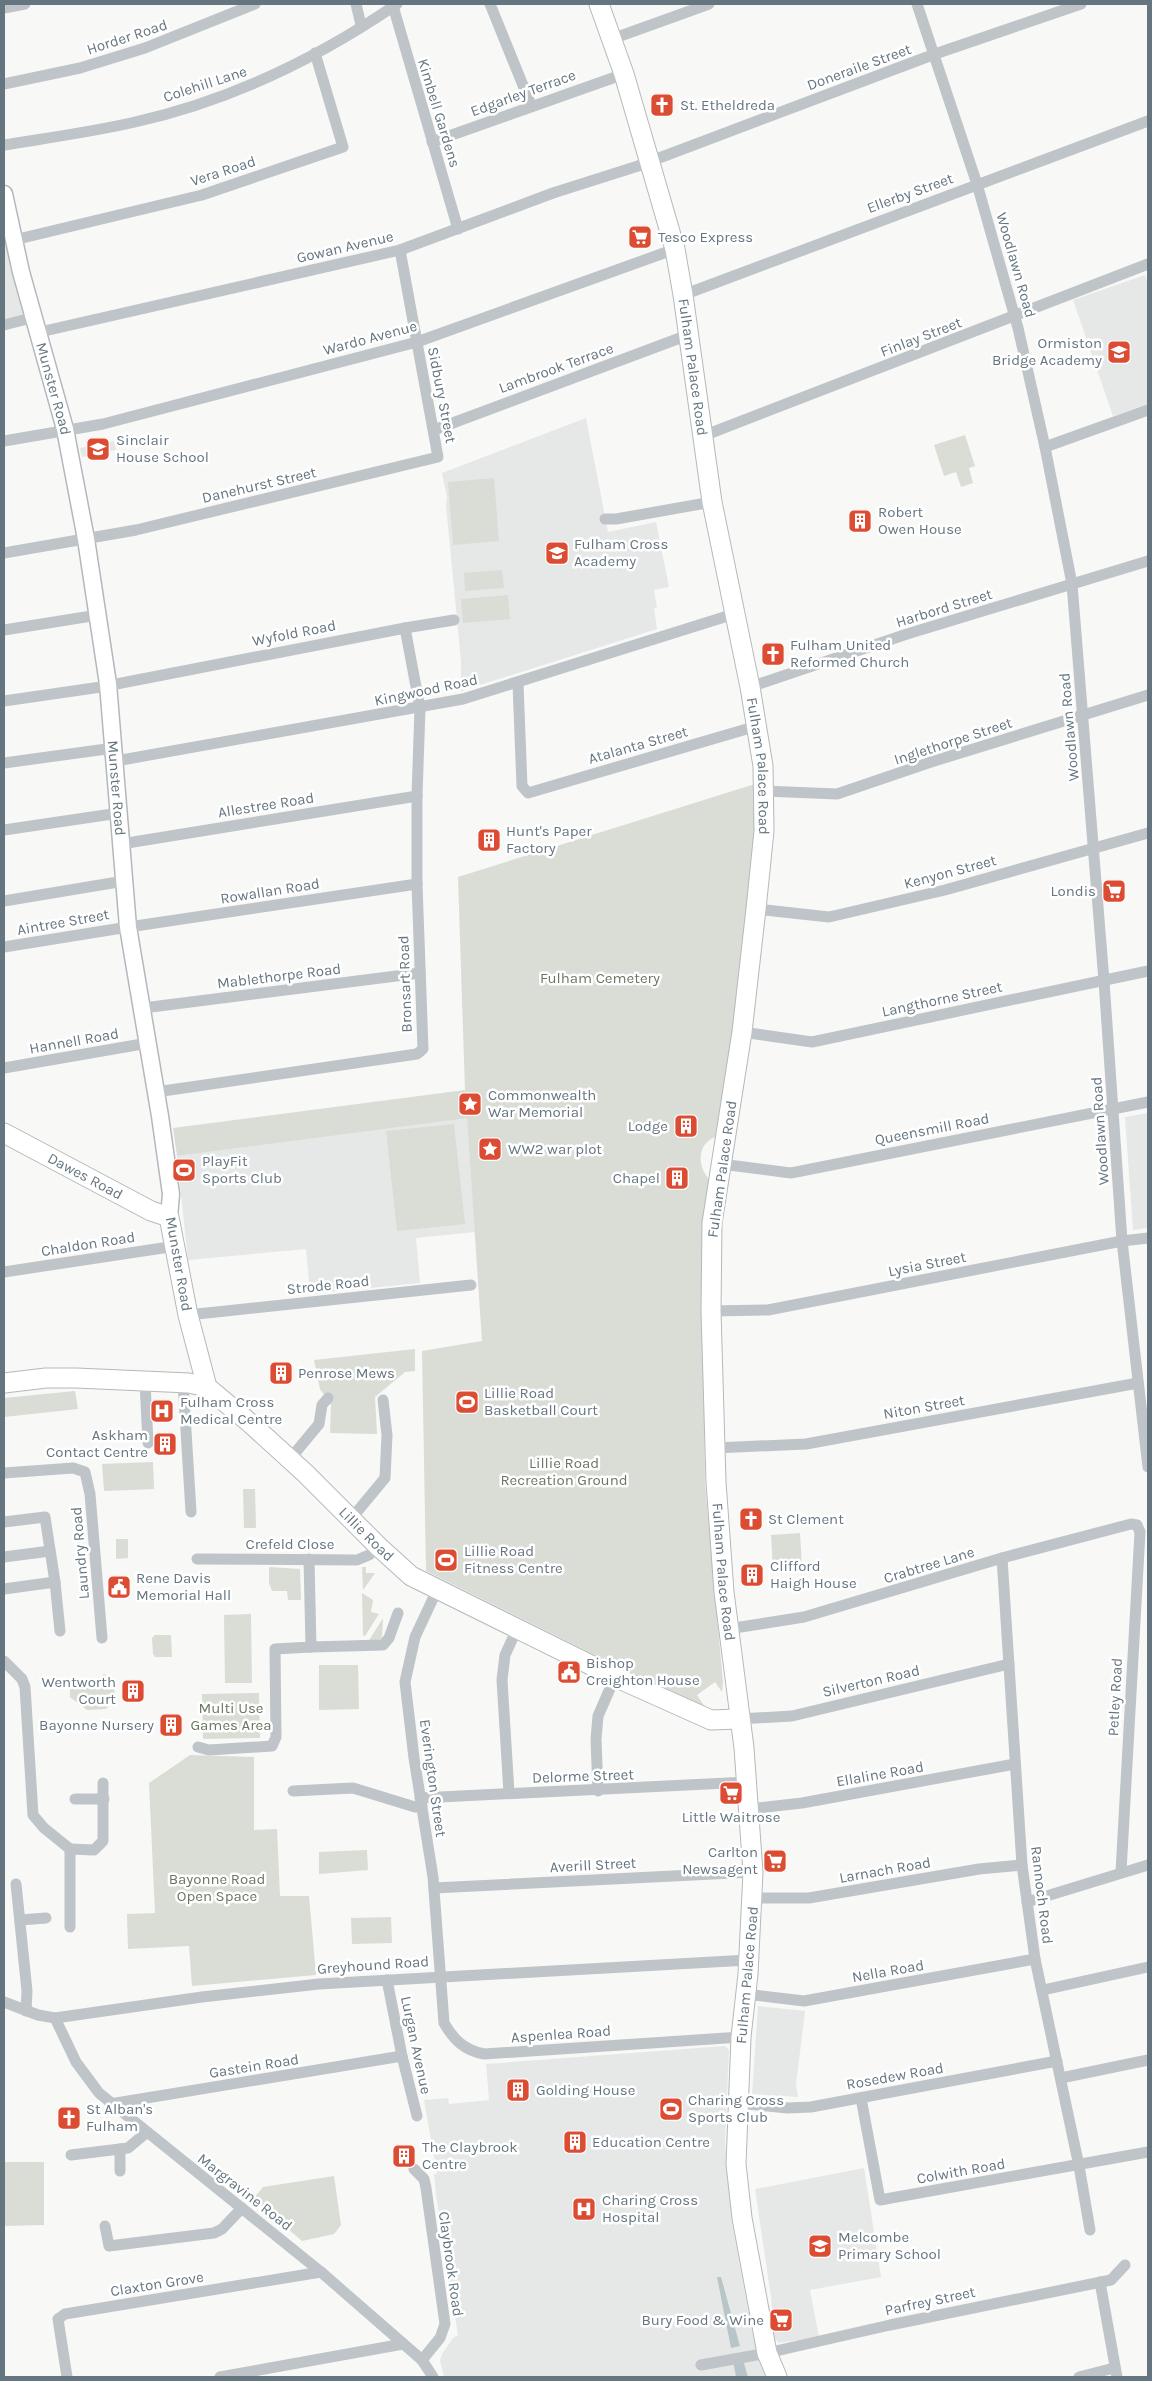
<svg xmlns="http://www.w3.org/2000/svg" width="1152" height="2381" font-family="Karla,sans-serif">
	<style>
		.built { fill: #e6e8e7 }
		.green { fill: #d9ddd5 }
		.water { fill: #b8c5c8 }
		.lines { fill: none; stroke-linecap: round; stroke-linejoin: round }
		.secondary-casing { stroke: #b2b8bc; stroke-width: 19 }
		.primary-casing { stroke: #b3b9bc; stroke-width: 21 }
		.street { stroke: #bfc4c8; stroke-width: 11 }
		.secondary { stroke: #fff; stroke-width: 16 }
		.primary { stroke: #fff; stroke-width: 19 }
		.labels { text-anchor: middle; dominant-baseline: central; stroke-width: 5; stroke-linejoin: round; paint-order: stroke }
		.street-label { font-size: 15px; fill: #657680; stroke: #fff }
		.poi-label { font-size: 15px; fill: #657680; stroke: #fff; text-anchor: start }
		.park-label { font-size: 15px; fill: #697863; stroke: #fff }
	</style>
	<rect width="100%" height="100%" fill="#f8f8f6"/>
	<g class="built">
		<polygon points="4,234 24,315 4,320"/>
		<polygon points="1145,275 1148,284 1148,404 1113,416 1073,300"/>
		<polygon points="586,418 608,532 656,522 669,587 654,590 657,607 654,608 657,629 461,691 461,661 446,506 447,497 442,473"/>
		<polygon points="114,441 116,450 82,457 80,448"/>
		<polygon points="1148,1113 1148,1228 1133,1230 1125,1117"/>
		<polygon points="467,1117 475,1232 416,1238 420,1283 310,1294 306,1249 188,1260 177,1156"/>
		<polygon points="758,2006 805,2011 796,2085 798,2097 752,2094"/>
		<polygon points="725,2046 729,2050 725,2141 732,2223 753,2336 765,2377 444,2377 440,2361 442,2354 453,2338 458,2335 436,2195 434,2174 437,2174 424,2100 448,2098 449,2104 489,2100 486,2064"/>
		<polygon points="864,2168 881,2277 810,2290 819,2337 779,2343 774,2338 771,2297 755,2189"/>
	</g>
	<g class="green">
		<polygon points="965,435 975,466 969,468 973,483 961,487 956,472 944,476 934,445"/>
		<polygon points="494,478 499,541 453,545 448,482"/>
		<polygon points="502,570 504,588 465,591 464,573"/>
		<polygon points="508,595 510,619 463,623 461,599"/>
		<path d="M755,784C756,899 734,1023 715,1137C697,1144 697,1166 709,1179L703,1225L702,1268L705,1483L723,1682L722,1692L715,1682L697,1695L705,1707H700L426,1571L422,1351L482,1341L467,1118L177,1156L173,1128L465,1090L458,877Z"/>
		<polygon points="454,1124 465,1224 397,1231 386,1131"/>
		<polygon points="415,1349 415,1371 405,1372 375,1397 377,1434 330,1433 331,1405 320,1389 314,1360"/>
		<polygon points="75,1391 78,1409 4,1417 4,1398"/>
		<polygon points="153,1462 154,1489 104,1491 102,1464"/>
		<polygon points="243,1489 255,1489 256,1528 244,1528"/>
		<polygon points="800,1533 802,1568 773,1569 771,1535"/>
		<polygon points="116,1539 128,1539 128,1558 116,1559"/>
		<polygon points="269,1567 300,1569 301,1600 288,1600 287,1591 272,1591 269,1583"/>
		<polygon points="362,1567 366,1567 366,1573 375,1573 363,1590"/>
		<polygon points="362,1593 373,1600 371,1612 379,1614 365,1636 363,1635"/>
		<polygon points="251,1614 252,1683 225,1683 224,1615"/>
		<polygon points="383,1618 382,1637 379,1641 368,1642"/>
		<polygon points="155,1635 171,1635 172,1657 155,1657 153,1654 152,1638"/>
		<polygon points="319,1665 358,1665 359,1709 319,1710"/>
		<polygon points="104,1674 114,1679 115,1700 106,1709 87,1710 70,1697 70,1688 88,1687"/>
		<polygon points="259,1693 260,1738 203,1739 202,1694"/>
		<polygon points="190,1755 254,1757 254,1830 277,1829 280,1896 309,1896 316,1975 192,1986 189,1946 128,1949 127,1914 155,1913 149,1783"/>
		<polygon points="367,1850 368,1870 319,1874 319,1852"/>
		<polygon points="391,1917 392,1943 352,1944 351,1918"/>
		<polygon points="4,2162 44,2162 44,2225 4,2226"/>
		<polygon points="334,2176 341,2225 334,2234 302,2241 253,2199 263,2187"/>
	</g>
	<g class="water">
		<polygon points="717,2277 721,2277 740,2346 731,2348"/>
		<polygon points="743,2360 748,2377 736,2377 733,2361"/>
	</g>
	<g class="lines">
		<g class="secondary-casing">
			<g id="secondary">
				<path id="s1" d="M4,194L21,272L65,429L86,539L108,684L128,927L160,1116L171,1194L169,1217"/>
			</g>
		</g>
		<g class="primary-casing">
			<g id="primary">
				<path id="s2" d="M599,4L624,74L675,249L683,295L712,502L750,687L763,766L764,831L756,909L742,1032L712,1223L711,1311L716,1482L724,1592L744,1748L753,1872L748,1974L741,2037L736,2164L742,2218L767,2353L777,2377"/>
				<path id="s3" d="M4,1133L151,1211L169,1217L188,1315L207,1387"/>
				<path id="s4" d="M4,1383L46,1378H76L189,1383L207,1387L250,1423L305,1473L379,1547L411,1576L615,1677L711,1720L739,1719"/>
			</g>
		</g>
		<g class="street">
			<polyline points="356,4 361,25"/>
			<polyline points="490,4 531,105"/>
			<polyline points="917,4 977,184 1018,328 1045,447 1072,584 1104,981 1122,1241 1148,1467"/>
			<polyline points="393,6 458,229"/>
			<polyline points="4,8 25,4"/>
			<polyline points="612,39 709,4"/>
			<polyline points="4,84 80,68 145,48 255,4"/>
			<polyline points="432,142 624,74"/>
			<path d="M4,145C47,138 92,132 135,122C229,101 318,58 397,4"/>
			<polyline points="14,240 202,195 343,147 315,53"/>
			<polyline points="683,295 1148,121"/>
			<polyline points="4,325 35,317"/>
			<polyline points="40,332 400,250 553,193 638,166 935,54 1081,4"/>
			<polyline points="434,430 688,335"/>
			<polyline points="703,436 1148,264"/>
			<polyline points="4,441 103,424 417,342 675,249"/>
			<polyline points="1045,447 1148,410"/>
			<polyline points="605,519 616,519 712,502"/>
			<polyline points="4,553 136,530 438,457 400,250"/>
			<polyline points="405,628 454,620"/>
			<polyline points="4,630 98,615"/>
			<polyline points="518,684 522,786 528,793 757,726"/>
			<polyline points="750,687 907,634 1148,561"/>
			<polyline points="4,701 101,687 405,628 420,708 417,796 417,884 423,1049 417,1054 156,1092"/>
			<polyline points="116,761 463,699 734,614"/>
			<polyline points="4,763 114,748"/>
			<polyline points="764,791 837,794 931,762 1148,695"/>
			<polyline points="4,830 119,813"/>
			<polyline points="121,844 417,796"/>
			<polyline points="4,901 124,881"/>
			<polyline points="756,909 829,917 945,890 1148,833"/>
			<polyline points="4,947 122,928 417,884"/>
			<polyline points="143,1008 420,973"/>
			<polyline points="742,1032 812,1042 1148,971"/>
			<polyline points="4,1068 148,1043"/>
			<polyline points="721,1164 791,1173 1148,1102"/>
			<polyline points="4,1272 176,1246"/>
			<polyline points="711,1311 768,1310 1122,1241 1148,1238"/>
			<polyline points="188,1315 471,1285"/>
			<polyline points="145,1382 148,1443"/>
			<polyline points="183,1382 191,1512"/>
			<polyline points="715,1448 806,1444 1138,1383"/>
			<polyline points="290,1459 319,1424 322,1405 328,1398"/>
			<polyline points="4,1473 73,1468 85,1472 90,1494 102,1638"/>
			<polyline points="351,1519 385,1478 387,1435 383,1400"/>
			<polyline points="4,1522 45,1517 55,1582"/>
			<polyline points="4,1557 50,1551"/>
			<polyline points="1002,1558 1022,1865 1035,1959 1079,2166 1090,2230"/>
			<polyline points="197,1559 357,1560 369,1555 379,1547"/>
			<polyline points="4,1589 55,1582 60,1631"/>
			<path d="M437,1590L415,1637L405,1682L414,1758L433,1877L444,2023C454,2040 464,2050 484,2054L741,2037"/>
			<polyline points="728,1629 804,1617 1002,1558 1131,1524 1137,1525 1140,1532 1121,1872"/>
			<polyline points="311,1647 383,1645 389,1638 398,1613"/>
			<polyline points="4,1661 22,1679 25,1687 33,1815 44,1828 70,1849 70,1927"/>
			<polyline points="739,1719 792,1716 1009,1664"/>
			<polyline points="198,1747 209,1750 272,1746 276,1737 275,1649 311,1647 309,1559"/>
			<polyline points="293,1791 353,1788 415,1807 422,1806"/>
			<polyline points="598,1791 596,1739 598,1716 615,1677"/>
			<polyline points="509,1793 502,1680 505,1655 517,1629"/>
			<polyline points="420,1798 748,1782"/>
			<polyline points="75,1799 104,1799"/>
			<polyline points="749,1809 802,1803 1015,1764"/>
			<polyline points="70,1849 94,1850 103,1841 103,1783"/>
			<polyline points="16,1884 27,1991 26,2011"/>
			<polyline points="434,1888 753,1872"/>
			<polyline points="753,1898 809,1898 979,1869 1022,1865"/>
			<polyline points="1027,1902 1148,1865"/>
			<polyline points="20,1920 46,1918"/>
			<polyline points="387,1980 402,2056 417,2116"/>
			<polyline points="1043,1990 1148,1967"/>
			<polyline points="746,1994 804,2001 1035,1959"/>
			<polyline points="4,2002 38,2015 55,2018 202,1997 319,1984 748,1960"/>
			<polyline points="55,2018 76,2062 99,2093 321,2272 422,2360 433,2377"/>
			<polyline points="1061,2078 1148,2060"/>
			<polyline points="861,2098 880,2200 1148,2152"/>
			<polyline points="737,2103 788,2108 811,2107 1057,2061"/>
			<polyline points="110,2104 402,2056"/>
			<polyline points="71,2155 128,2148 146,2133"/>
			<polyline points="414,2169 424,2179 426,2188 445,2324 440,2338 422,2360"/>
			<polyline points="120,2171 120,2149"/>
			<polyline points="105,2226 109,2246 214,2233 222,2229 242,2208"/>
			<polyline points="1100,2282 1117,2377"/>
			<polyline points="701,2365 767,2353 890,2325 1111,2280 1125,2265"/>
			<polyline points="67,2377 58,2319 65,2314 321,2272"/>
			<polyline points="220,2377 403,2344"/>
			<polyline points="1079,2377 1114,2368"/>
		</g>
		<use href="#secondary" class="secondary"/>
		<use href="#primary" class="primary"/>
	</g>
	<defs>
		<g id="church-square" transform="scale(1.25)"><rect x="-9" y="-9" width="18" height="18" rx="4" fill="#dc4c33" stroke="#fff"/><path d="M-1.2-6h2.4v3.5h3.3v2.4h-3.3V6h-2.4V-.1h-3.3v-2.4h3.3Z" fill="#fff"/></g>
		<g id="supermarket-square" transform="scale(1.25)"><rect x="-9" y="-9" width="18" height="18" rx="4" fill="#dc4c33" stroke="#fff"/><path d="M-6-5.5h2.5l.6 2H6L4.5 2H-2.5L-4.4-4H-6ZM-1.5 3.2a1.3 1.3 0 1 0 .1 0ZM3 3.2a1.3 1.3 0 1 0 .1 0Z" fill="#fff"/></g>
		<g id="school-square" transform="scale(1.25)"><rect x="-9" y="-9" width="18" height="18" rx="4" fill="#dc4c33" stroke="#fff"/><path d="M0-5L7-2L0 1L-7-2ZM-4 1L0 2.5L4 1V4Q0 6-4 4Z" fill="#fff"/></g>
		<g id="building-square" transform="scale(1.25)"><rect x="-9" y="-9" width="18" height="18" rx="4" fill="#dc4c33" stroke="#fff"/><path d="M-4-6H4V6H1V3H-1V6H-4ZM-2.5-4.3h1.7v1.8h-1.7ZM.8-4.3h1.7v1.8H.8ZM-2.5-1h1.7V.8h-1.7ZM.8-1h1.7V.8H.8Z" fill="#fff"/></g>
		<g id="sight-square" transform="scale(1.25)"><rect x="-9" y="-9" width="18" height="18" rx="4" fill="#dc4c33" stroke="#fff"/><path d="M0-6L1.8-2.2L6-1.7L2.9 1.2L3.7 5.4L0 3.3L-3.7 5.4L-2.9 1.2L-6-1.7L-1.8-2.2Z" fill="#fff"/></g>
		<g id="stadium-square" transform="scale(1.25)"><rect x="-9" y="-9" width="18" height="18" rx="4" fill="#dc4c33" stroke="#fff"/><path d="M0-5a6.5 5 0 1 0 0 10a6.5 5 0 1 0 0-10ZM-3.5-1.8h7v3.6h-7Z" fill="#fff"/></g>
		<g id="hospital-square" transform="scale(1.25)"><rect x="-9" y="-9" width="18" height="18" rx="4" fill="#dc4c33" stroke="#fff"/><path d="M-5-5h3v3.5h4V-5h3V5h-3V1.5h-4V5h-3Z" fill="#fff"/></g>
		<g id="civic-square" transform="scale(1.25)"><rect x="-9" y="-9" width="18" height="18" rx="4" fill="#dc4c33" stroke="#fff"/><path d="M-.6-6.5H3V-4.5H.6V-3L4-1V1h2V6H-6V1h2V-1L-.6-3ZM-1.2 2.5V6h2.4V2.5Z" fill="#fff"/></g>
	</defs>
	<g fill-rule="evenodd">
		<use href="#church-square" x="662" y="105"/>
		<use href="#supermarket-square" x="640" y="237"/>
		<use href="#school-square" x="1119" y="352"/>
		<use href="#school-square" x="98" y="449"/>
		<use href="#building-square" x="860" y="521"/>
		<use href="#school-square" x="557" y="553"/>
		<use href="#church-square" x="773" y="654"/>
		<use href="#building-square" x="489" y="840"/>
		<use href="#supermarket-square" x="1114" y="891"/>
		<use href="#sight-square" x="470" y="1104"/>
		<use href="#building-square" x="686" y="1126"/>
		<use href="#sight-square" x="490" y="1149"/>
		<use href="#stadium-square" x="184" y="1170"/>
		<use href="#building-square" x="677" y="1178"/>
		<use href="#building-square" x="281" y="1373"/>
		<use href="#stadium-square" x="467" y="1402"/>
		<use href="#hospital-square" x="162" y="1411"/>
		<use href="#building-square" x="165" y="1444"/>
		<use href="#church-square" x="751" y="1519"/>
		<use href="#stadium-square" x="446" y="1560"/>
		<use href="#building-square" x="752" y="1575"/>
		<use href="#civic-square" x="119" y="1587"/>
		<use href="#civic-square" x="569" y="1672"/>
		<use href="#building-square" x="133" y="1691"/>
		<use href="#building-square" x="171" y="1725"/>
		<use href="#supermarket-square" x="731" y="1793"/>
		<use href="#supermarket-square" x="775" y="1861"/>
		<use href="#building-square" x="518" y="2090"/>
		<use href="#stadium-square" x="671" y="2109"/>
		<use href="#church-square" x="69" y="2118"/>
		<use href="#building-square" x="575" y="2142"/>
		<use href="#building-square" x="404" y="2156"/>
		<use href="#hospital-square" x="584" y="2209"/>
		<use href="#school-square" x="820" y="2246"/>
		<use href="#supermarket-square" x="781" y="2320"/>
	</g>
	<g class="labels">
		<g class="street-label">
			<text transform="translate(127 37) rotate(-18)">Horder Road</text>
			<text transform="translate(859 67) rotate(-20)">Doneraile Street</text>
			<text transform="translate(205 84) rotate(-18)">Colehill Lane</text>
			<text transform="translate(523 93) rotate(-20)">Edgarley Terrace</text>
			<text transform="translate(439 113) rotate(73)">Kimbell Gardens</text>
			<text transform="translate(223 171) rotate(-18)">Vera Road</text>
			<text transform="translate(910 193) rotate(-20)">Ellerby Street</text>
			<text transform="translate(345 247) rotate(-13)">Gowan Avenue</text>
			<text transform="translate(1016 265) rotate(74)">Woodlawn Road</text>
			<text transform="translate(921 337) rotate(-21)">Finlay Street</text>
			<text transform="translate(370 338) rotate(-15)">Wardo Avenue</text>
			<text stroke="none"><textPath href="#s2" startOffset="376">Fulham Palace Road</textPath></text>
			<text transform="translate(556 368) rotate(-20)">Lambrook Terrace</text>
			<text stroke="none"><textPath href="#s1" startOffset="201">Munster Road</textPath></text>
			<text transform="translate(442 395) rotate(79)">Sidbury Street</text>
			<text transform="translate(259 485) rotate(-13)">Danehurst Street</text>
			<text transform="translate(944 608) rotate(-17)">Harbord Street</text>
			<text transform="translate(294 633) rotate(-11)">Wyfold Road</text>
			<text transform="translate(426 690) rotate(-12)">Kingwood Road</text>
			<text transform="translate(1069 727) rotate(-95)">Woodlawn Road</text>
			<text transform="translate(953 741) rotate(-18)">Inglethorpe Street</text>
			<text transform="translate(638 745) rotate(-16)">Atalanta Street</text>
			<text stroke="none"><textPath href="#s2" startOffset="781">Fulham Palace Road</textPath></text>
			<text stroke="none"><textPath href="#s1" startOffset="606">Munster Road</textPath></text>
			<text transform="translate(266 805) rotate(-9)">Allestree Road</text>
			<text transform="translate(950 872) rotate(-15)">Kenyon Street</text>
			<text transform="translate(270 891) rotate(-9)">Rowallan Road</text>
			<text transform="translate(63 922) rotate(-10)">Aintree Street</text>
			<text transform="translate(279 976) rotate(-7)">Mablethorpe Road</text>
			<text transform="translate(405 984) rotate(-92)">Bronsart Road</text>
			<text transform="translate(942 999) rotate(-12)">Langthorne Street</text>
			<text transform="translate(74 1041) rotate(-10)">Hannell Road</text>
			<text transform="translate(932 1129) rotate(-11)">Queensmill Road</text>
			<text transform="translate(1100 1131) rotate(-94)">Woodlawn Road</text>
			<text transform="translate(722 1169) rotate(-82)">Fulham Palace Road</text>
			<text stroke="none"><textPath href="#s3" startOffset="92">Dawes Road</textPath></text>
			<text transform="translate(88 1244) rotate(-9)">Chaldon Road</text>
			<text transform="translate(179 1264) rotate(80)">Munster Road</text>
			<text transform="translate(927 1264) rotate(-11)">Lysia Street</text>
			<text transform="translate(328 1285) rotate(-6)">Strode Road</text>
			<text transform="translate(924 1407) rotate(-10)">Niton Street</text>
			<text stroke="none"><textPath href="#s4" startOffset="421">Lillie Road</textPath></text>
			<text x="290" y="1544">Crefeld Close</text>
			<text transform="translate(80 1553) rotate(-95)">Laundry Road</text>
			<text transform="translate(929 1565) rotate(-17)">Crabtree Lane</text>
			<text stroke="none"><textPath href="#s2" startOffset="1591">Fulham Palace Road</textPath></text>
			<text transform="translate(871 1681) rotate(-13)">Silverton Road</text>
			<text transform="translate(1115 1697) rotate(-87)">Petley Road</text>
			<text transform="translate(880 1774) rotate(-10)">Ellaline Road</text>
			<text transform="translate(583 1776) rotate(-2)">Delorme Street</text>
			<text transform="translate(433 1778) rotate(82)">Everington Street</text>
			<text transform="translate(593 1865) rotate(-3)">Averill Street</text>
			<text transform="translate(885 1870) rotate(-10)">Larnach Road</text>
			<text transform="translate(1042 1895) rotate(83)">Rannoch Road</text>
			<text transform="translate(373 1965) rotate(-4)">Greyhound Road</text>
			<text transform="translate(888 1971) rotate(-10)">Nella Road</text>
			<text transform="translate(747 1975) rotate(-85)">Fulham Palace Road</text>
			<text transform="translate(561 2034) rotate(-4)">Aspenlea Road</text>
			<text transform="translate(416 2045) rotate(78)">Lurgan Avenue</text>
			<text transform="translate(254 2066) rotate(-9)">Gastein Road</text>
			<text transform="translate(895 2076) rotate(-10)">Rosedew Road</text>
			<text transform="translate(961 2171) rotate(-10)">Colwith Road</text>
			<text transform="translate(245 2192) rotate(38)">Margravine Road</text>
			<text transform="translate(451 2264) rotate(82)">Claybrook Road</text>
			<text transform="translate(157 2284) rotate(-9)">Claxton Grove</text>
			<text transform="translate(930 2301) rotate(-12)">Parfrey Street</text>
		</g>
		<g class="poi-label">
			<text x="680" y="105">St. Etheldreda</text>
			<text x="658" y="237">Tesco Express</text>
			<text x="1102" y="343" text-anchor="end">Ormiston<tspan x="1102" dy="17">Bridge Academy</tspan></text>
			<text x="116" y="440">Sinclair<tspan x="116" dy="17">House School</tspan></text>
			<text x="878" y="512">Robert<tspan x="878" dy="17">Owen House</tspan></text>
			<text x="574" y="544">Fulham Cross<tspan x="574" dy="17">Academy</tspan></text>
			<text x="790" y="645">Fulham United<tspan x="790" dy="17">Reformed Church</tspan></text>
			<text x="506" y="831">Hunt's Paper<tspan x="506" dy="17">Factory</tspan></text>
			<text x="1096" y="891" text-anchor="end">Londis</text>
			<text x="488" y="1095">Commonwealth<tspan x="488" dy="17">War Memorial</tspan></text>
			<text x="668" y="1126" text-anchor="end">Lodge</text>
			<text x="508" y="1149">WW2 war plot</text>
			<text x="202" y="1161">PlayFit<tspan x="202" dy="17">Sports Club</tspan></text>
			<text x="660" y="1178" text-anchor="end">Chapel</text>
			<text x="298" y="1373">Penrose Mews</text>
			<text x="484" y="1393">Lillie Road<tspan x="484" dy="17">Basketball Court</tspan></text>
			<text x="180" y="1402">Fulham Cross<tspan x="180" dy="17">Medical Centre</tspan></text>
			<text x="148" y="1435" text-anchor="end">Askham<tspan x="148" dy="17">Contact Centre</tspan></text>
			<text x="768" y="1519">St Clement</text>
			<text x="464" y="1551">Lillie Road<tspan x="464" dy="17">Fitness Centre</tspan></text>
			<text x="770" y="1566">Clifford<tspan x="770" dy="17">Haigh House</tspan></text>
			<text x="136" y="1578">Rene Davis<tspan x="136" dy="17">Memorial Hall</tspan></text>
			<text x="586" y="1663">Bishop<tspan x="586" dy="17">Creighton House</tspan></text>
			<text x="116" y="1682" text-anchor="end">Wentworth<tspan x="116" dy="17">Court</tspan></text>
			<text x="154" y="1725" text-anchor="end">Bayonne Nursery</text>
			<text x="731" y="1817" text-anchor="middle">Little Waitrose</text>
			<text x="758" y="1852" text-anchor="end">Carlton<tspan x="758" dy="17">Newsagent</tspan></text>
			<text x="536" y="2090">Golding House</text>
			<text x="688" y="2100">Charing Cross<tspan x="688" dy="17">Sports Club</tspan></text>
			<text x="86" y="2109">St Alban's<tspan x="86" dy="17">Fulham</tspan></text>
			<text x="592" y="2142">Education Centre</text>
			<text x="422" y="2147">The Claybrook<tspan x="422" dy="17">Centre</tspan></text>
			<text x="602" y="2200">Charing Cross<tspan x="602" dy="17">Hospital</tspan></text>
			<text x="838" y="2237">Melcombe<tspan x="838" dy="17">Primary School</tspan></text>
			<text x="764" y="2320" text-anchor="end">Bury Food &amp; Wine</text>
		</g>
		<g class="park-label">
			<text x="600" y="978">Fulham Cemetery</text>
			<text x="564" y="1463">Lillie Road<tspan x="564" dy="17">Recreation Ground</tspan></text>
			<text x="231" y="1708">Multi Use<tspan x="231" dy="17">Games Area</tspan></text>
			<text x="217" y="1879">Bayonne Road<tspan x="217" dy="17">Open Space</tspan></text>
		</g>
	</g>
	<rect width="1152" height="2381" fill="none" stroke="#657680" stroke-width="10"/>
</svg>
